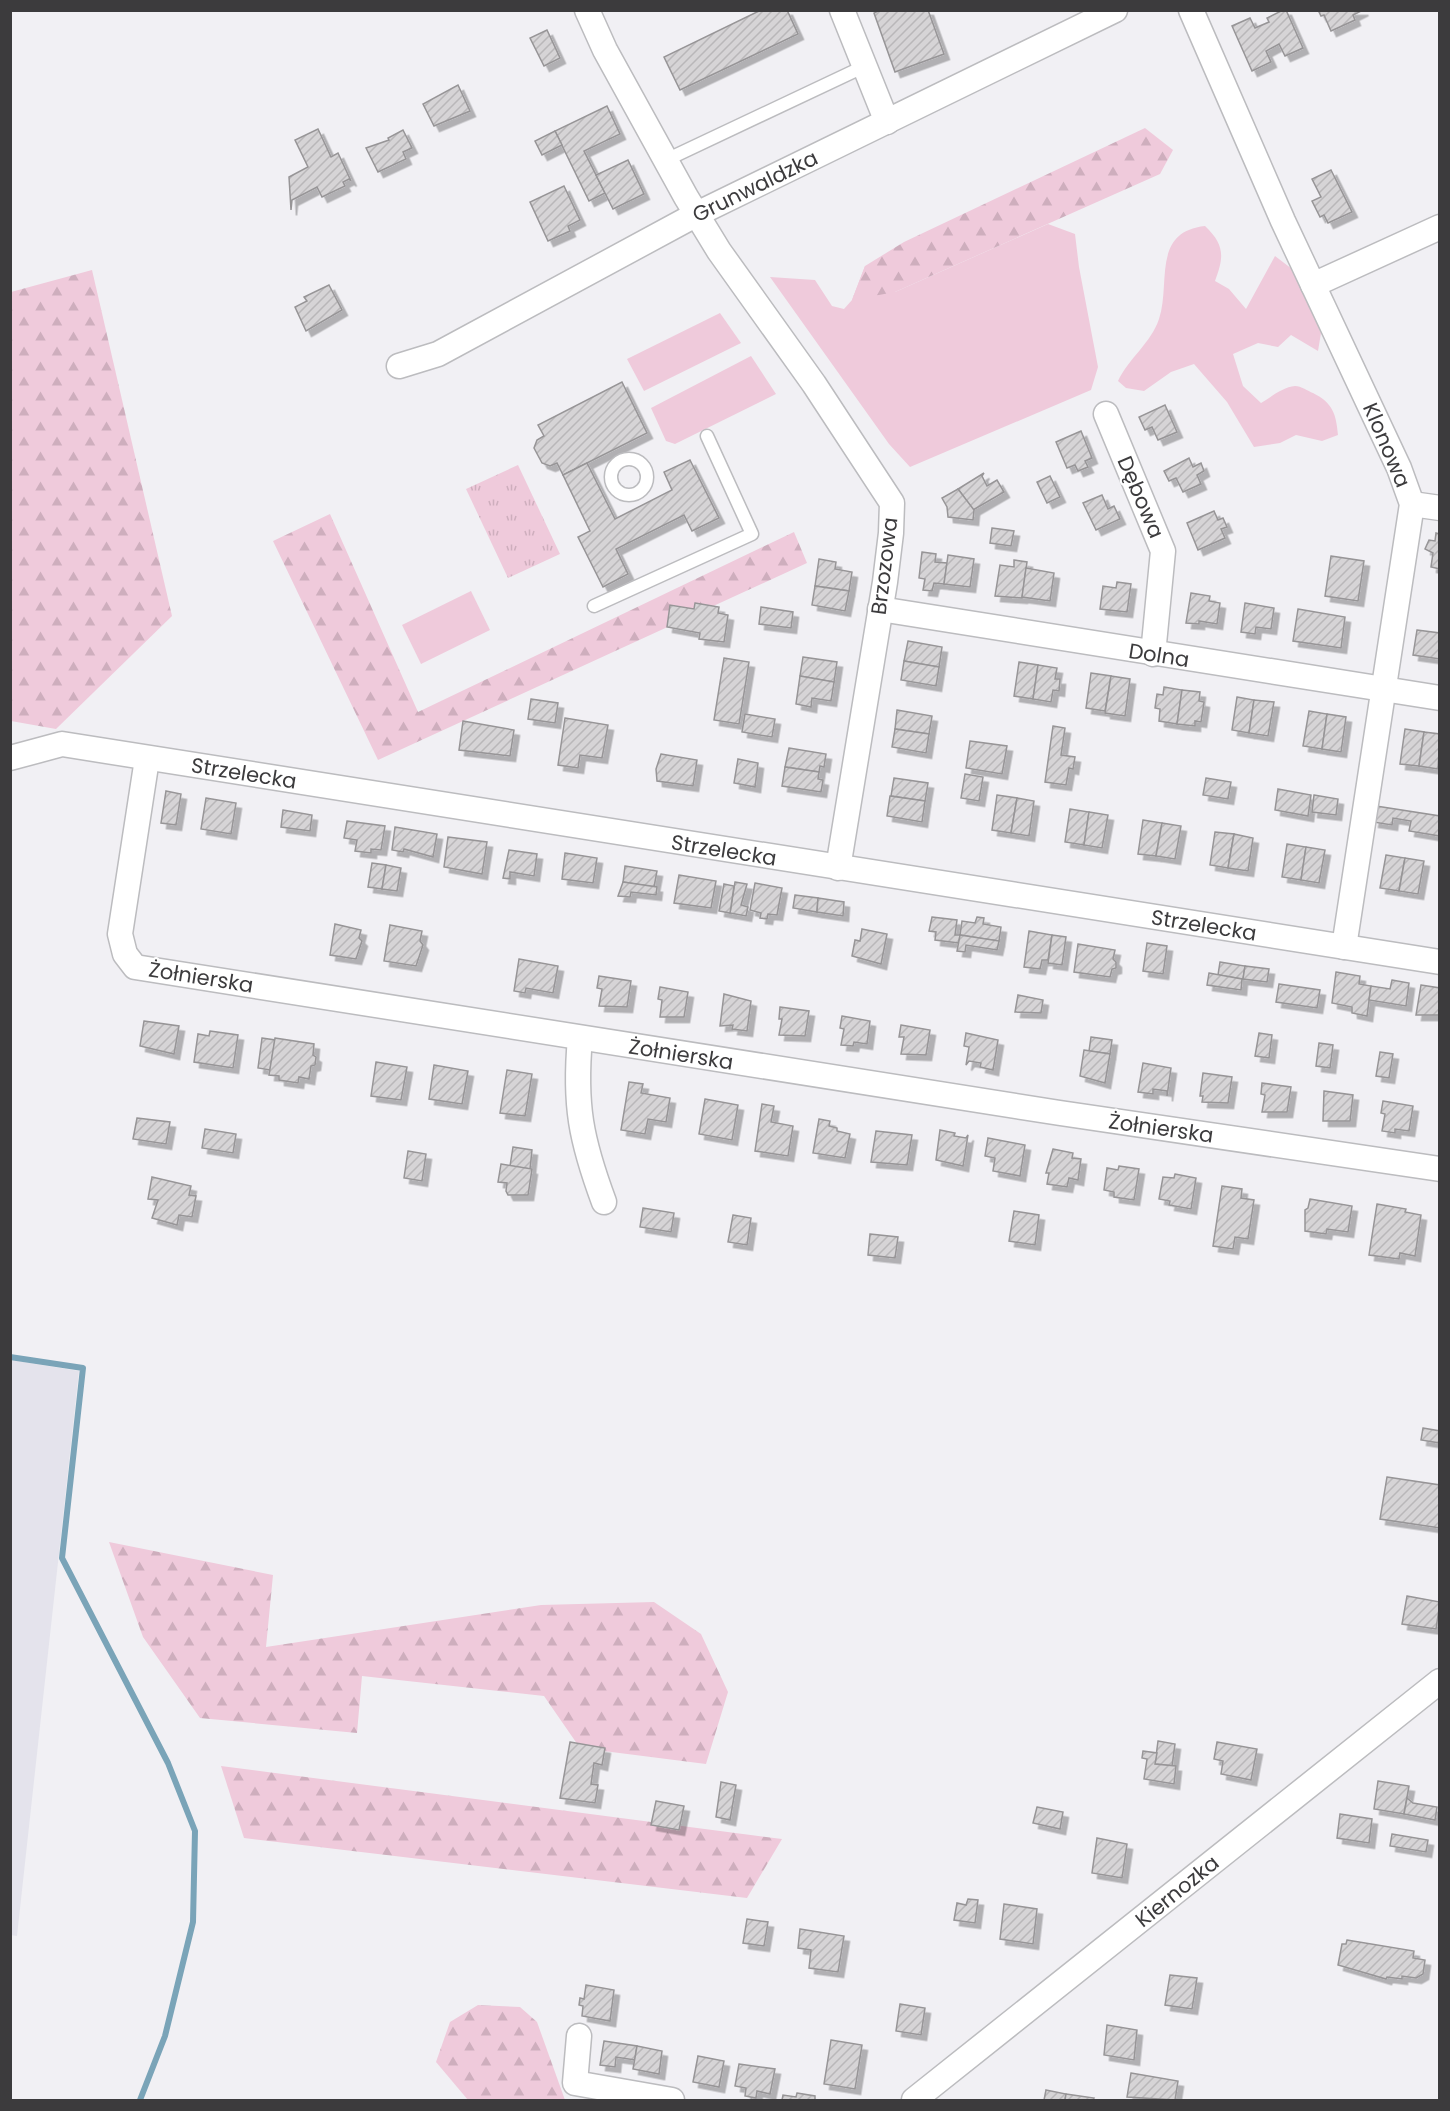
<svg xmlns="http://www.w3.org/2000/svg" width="1450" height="2111" font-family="Poppins,sans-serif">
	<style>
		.built { fill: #e4e3ec }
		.grass { fill: #efcadb }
		.forest { fill: url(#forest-firs) }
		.park { fill: url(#park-tufts) }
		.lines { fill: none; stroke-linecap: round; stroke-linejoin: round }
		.stream { stroke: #7aa4b8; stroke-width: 6 }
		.building { fill: url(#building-hatch); stroke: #979597; stroke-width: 1.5; filter: url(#shadow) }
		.service-casing { stroke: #bcbcbf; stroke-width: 15 }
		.minor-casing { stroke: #bcbcbf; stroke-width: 27 }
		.service { stroke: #fff; stroke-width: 12 }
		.minor { stroke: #fff; stroke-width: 24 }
		.labels { text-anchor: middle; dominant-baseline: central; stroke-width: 4.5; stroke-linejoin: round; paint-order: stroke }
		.street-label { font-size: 21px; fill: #3c3b3d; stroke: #fff }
	</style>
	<defs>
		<pattern id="forest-firs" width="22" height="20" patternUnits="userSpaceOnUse" patternTransform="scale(1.5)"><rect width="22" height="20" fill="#efcadb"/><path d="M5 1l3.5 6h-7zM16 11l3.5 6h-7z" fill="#ceaebd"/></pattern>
		<pattern id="park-tufts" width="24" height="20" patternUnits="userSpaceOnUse" patternTransform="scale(1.5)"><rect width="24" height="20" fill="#efcadb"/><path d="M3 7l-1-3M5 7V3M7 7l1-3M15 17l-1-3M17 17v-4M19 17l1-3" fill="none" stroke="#ceaebd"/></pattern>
		<pattern id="building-hatch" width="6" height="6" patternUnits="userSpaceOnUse" patternTransform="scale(1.5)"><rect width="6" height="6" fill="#d6d4d6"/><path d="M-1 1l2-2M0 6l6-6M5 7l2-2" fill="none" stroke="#b9b7b9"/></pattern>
		<filter id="shadow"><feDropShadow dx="5.5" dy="5.5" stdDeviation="0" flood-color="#0004"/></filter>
	</defs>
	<rect width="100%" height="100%" fill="#f1f0f4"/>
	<polygon class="built" points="11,1360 79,1371 17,1936 10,1935"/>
	<g class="grass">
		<polygon points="1048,224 1075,234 1079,267 1098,367 1091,390 910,467 889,444 770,277 815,280 832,306 844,309 852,300 865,266 895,292"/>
		<path d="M1205,226C1225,245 1224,257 1215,281L1229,289L1246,309L1275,256L1292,269L1308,302L1321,333L1318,351L1291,335L1278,347L1258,343L1233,354L1243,386L1261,403C1271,397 1283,387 1295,386C1301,386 1308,391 1313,393C1333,403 1336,414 1338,435L1322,441L1296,435L1280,443L1254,447L1227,402L1194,364L1171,372L1144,391L1126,388L1118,381C1129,358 1151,343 1159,319C1171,284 1151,232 1205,226Z"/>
		<polygon points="720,313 741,343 644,391 627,359"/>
		<polygon points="751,356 776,394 675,444 666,441 651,408"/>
		<polygon points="471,591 490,630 421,664 402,625"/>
	</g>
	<g class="forest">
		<polygon points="1145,128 1173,150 1160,174 895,292 852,300 865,266 904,242"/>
		<polygon points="92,270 172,616 56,729 11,721 11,292"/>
		<polygon points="330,514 418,712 794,532 807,563 378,760 273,541"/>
		<polygon points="109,1542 273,1575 266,1647 541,1605 654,1602 701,1634 728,1692 706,1764 580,1748 544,1696 362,1676 357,1733 200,1718 143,1637"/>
		<polygon points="221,1766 782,1839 747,1898 244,1838"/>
		<polygon points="478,2005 520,2007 537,2022 565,2100 468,2100 436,2062 450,2022"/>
	</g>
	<polygon class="park" points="518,465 560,554 508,578 466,489"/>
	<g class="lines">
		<polyline class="stream" points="10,1357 83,1368 62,1558 168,1763 195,1831 193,1922 165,2036 140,2100"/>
	</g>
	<g class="building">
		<polygon points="761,10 787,10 798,34 680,90 664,57"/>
		<polygon points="880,10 928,10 944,54 895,72 874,13"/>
		<polygon points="1283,10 1286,10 1303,48 1285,56 1279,44 1266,51 1271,62 1252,71 1232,26 1250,18 1255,28 1269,22 1267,18"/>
		<polygon points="1318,10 1363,10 1353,15 1355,20 1331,31 1324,15 1321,16"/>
		<polygon points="547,30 560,58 544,66 530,38"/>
		<polygon points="458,85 470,111 434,126 423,104"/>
		<polygon points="607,106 620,134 584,151 605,193 589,201 555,131"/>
		<polygon points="318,129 331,157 338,153 351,181 349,179 343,182 345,186 322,197 317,187 292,200 291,210 289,177 308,167 295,140"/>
		<polygon points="403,130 412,148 403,152 406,159 378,172 366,148 389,140 388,138"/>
		<polygon points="555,131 562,145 542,155 535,141"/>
		<polygon points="628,160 644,194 613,209 596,175"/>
		<polygon points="1331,170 1352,212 1328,223 1324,215 1320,217 1312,201 1321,197 1312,179"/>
		<polygon points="564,186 580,220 568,226 570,231 548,241 530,202"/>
		<polygon points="329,285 342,310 306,331 295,307 307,301 304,297"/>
		<polygon points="622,382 647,433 563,475 557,463 550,466 542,463 534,448 537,440 544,436 538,425"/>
		<polygon points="1165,405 1177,432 1158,440 1152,427 1145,430 1139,417"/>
		<polygon points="1081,431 1092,458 1085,461 1088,467 1078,471 1075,465 1067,468 1056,442"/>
		<polygon points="1189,458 1193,467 1201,463 1204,471 1197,475 1201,484 1183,492 1176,478 1169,481 1164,471"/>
		<polygon points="690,460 719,518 692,531 684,515 616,549 628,574 603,587 578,537 590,531 563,475 587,463 615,519 672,490 664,472"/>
		<polygon points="984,473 982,476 987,486 997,480 1004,492 973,510 958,489"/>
		<polygon points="1050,476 1060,497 1047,503 1037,482"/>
		<polygon points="958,489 974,510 973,520 948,517 947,507 942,498"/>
		<polygon points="1102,495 1108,509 1114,506 1120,519 1096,530 1083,503"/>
		<polygon points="1214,511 1218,520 1223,518 1227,527 1221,529 1225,538 1198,550 1187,523"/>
		<polygon points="992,528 1014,531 1011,546 990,543"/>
		<polygon points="1436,533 1440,534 1440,569 1431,567 1433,553 1425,549 1429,540 1435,541"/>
		<polygon points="922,552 936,554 935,562 947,563 944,584 934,583 932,591 923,590 925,579 919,578"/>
		<polygon points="948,555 974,559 970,587 944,584"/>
		<polygon points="1331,556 1364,561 1358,601 1325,596"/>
		<polygon points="819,559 836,562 835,569 852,572 849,591 815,586"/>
		<polygon points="1014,560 1027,562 1022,598 995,596 1000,565 1014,567"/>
		<polygon points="1026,568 1054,573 1050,601 1022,597"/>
		<polygon points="1117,582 1131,584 1127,612 1100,609 1103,586 1116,588"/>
		<polygon points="815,586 849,591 845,611 812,605"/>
		<polygon points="1191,593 1210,596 1209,601 1220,603 1217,624 1199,621 1199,624 1186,623"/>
		<polygon points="695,603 719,607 718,613 728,615 724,642 699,639 700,633 667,627 670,605 694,609"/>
		<polygon points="1245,603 1274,608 1271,629 1256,627 1255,634 1241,632"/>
		<polygon points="761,607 793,612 791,628 759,624"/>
		<polygon points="1298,609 1345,617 1341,648 1293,641"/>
		<polygon points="1417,630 1440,633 1440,659 1413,655"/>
		<polygon points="908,641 942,647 939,667 904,661"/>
		<polygon points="803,657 837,662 834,682 800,676"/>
		<polygon points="724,658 749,662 739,724 714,720"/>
		<polygon points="904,661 939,667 936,686 901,680"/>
		<polygon points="1019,662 1038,665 1033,699 1014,696"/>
		<polygon points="1038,665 1057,668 1055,679 1060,679 1059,691 1053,690 1051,702 1033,699"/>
		<polygon points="1091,673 1111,676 1105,711 1086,708"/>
		<polygon points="800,676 834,682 831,701 812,698 811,707 796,704"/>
		<polygon points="1111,676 1130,679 1125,716 1105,713"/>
		<polygon points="1164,687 1182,690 1177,724 1159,721 1160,709 1155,708 1157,694 1163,695"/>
		<polygon points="1182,690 1200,692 1199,701 1204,702 1201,722 1195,721 1195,726 1177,724"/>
		<polygon points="1237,697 1254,700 1249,733 1232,730"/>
		<polygon points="531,699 558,703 555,723 528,719"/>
		<polygon points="1254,700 1274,702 1268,736 1249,733"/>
		<polygon points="897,710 932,716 929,734 895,729"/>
		<polygon points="1309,711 1327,714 1322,749 1303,746"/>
		<polygon points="745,714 775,719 772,737 742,732"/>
		<polygon points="1327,714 1346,717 1341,752 1322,749"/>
		<polygon points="565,718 608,725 602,758 580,755 578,768 558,765"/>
		<polygon points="463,721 514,730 510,756 459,750"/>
		<polygon points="1053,726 1065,728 1061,755 1075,757 1073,769 1069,768 1066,785 1045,782"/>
		<polygon points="895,729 929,734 926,753 892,747"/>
		<polygon points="1405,729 1424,732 1419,766 1400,764"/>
		<polygon points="1424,732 1440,734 1438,769 1419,766"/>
		<polygon points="970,741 1007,746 1002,774 966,768"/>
		<polygon points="789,748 826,754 824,767 820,766 819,772 785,767"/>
		<polygon points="661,754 697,760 693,786 657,781 656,769"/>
		<polygon points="738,759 758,763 755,787 734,783"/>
		<polygon points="785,767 819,772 818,779 823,780 821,792 782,786"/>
		<polygon points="965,774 983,777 979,801 961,798"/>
		<polygon points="894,778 928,783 925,801 891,796"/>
		<polygon points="1206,778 1231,782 1228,799 1203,795"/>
		<polygon points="1278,789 1311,795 1308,816 1275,810"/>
		<polygon points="166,791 181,794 176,825 161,823"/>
		<polygon points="997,795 1017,798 1011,833 992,830"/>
		<polygon points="1314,795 1338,799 1336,815 1312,812"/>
		<polygon points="890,796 925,801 922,822 887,816"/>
		<polygon points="206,798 236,803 231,834 201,829"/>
		<polygon points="1017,798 1034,801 1029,836 1011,833"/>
		<polygon points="1376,806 1440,816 1440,836 1409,831 1411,821 1393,818 1392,825 1373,822"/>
		<polygon points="1070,809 1089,812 1084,845 1065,842"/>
		<polygon points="283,810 312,815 310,831 281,827"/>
		<polygon points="1089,812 1108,815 1102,848 1084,845"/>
		<polygon points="1143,820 1162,823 1156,856 1138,854"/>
		<polygon points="347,821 385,826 381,850 371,849 371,853 355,851 357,840 344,838"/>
		<polygon points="1162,823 1181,826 1175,859 1156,856"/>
		<polygon points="395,827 437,834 433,857 404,849 403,852 392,850"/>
		<polygon points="1215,832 1234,834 1228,868 1210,865"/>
		<polygon points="1234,834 1253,838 1248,871 1228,868"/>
		<polygon points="448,837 487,842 482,874 444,867"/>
		<polygon points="1287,844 1306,847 1301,880 1282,877"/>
		<polygon points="1306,847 1325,850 1319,883 1301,880"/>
		<polygon points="509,850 537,854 534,876 510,872 510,879 503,878"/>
		<polygon points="565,853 597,858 593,883 562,879"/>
		<polygon points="1386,855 1405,858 1399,891 1380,888"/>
		<polygon points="1405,858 1424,861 1418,894 1399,891"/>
		<polygon points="372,863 386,865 382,889 368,887"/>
		<polygon points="386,865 401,868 397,891 382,889"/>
		<polygon points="625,866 657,871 654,887 623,882"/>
		<polygon points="679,875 716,881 711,908 674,903"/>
		<polygon points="623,882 657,887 656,895 631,892 630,897 618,896"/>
		<polygon points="735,882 747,884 741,905 748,907 746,916 730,913"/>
		<polygon points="755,883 782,888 777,915 768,914 767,919 760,918 761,913 750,910"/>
		<polygon points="724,884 734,886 730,913 719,911"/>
		<polygon points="795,895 818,898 817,912 793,908"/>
		<polygon points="818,898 844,902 843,916 817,912"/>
		<polygon points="932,917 957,920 955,935 960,935 959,943 935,940 936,932 929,931"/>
		<polygon points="977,917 984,918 983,924 1001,927 999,941 960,935 962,921 975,923"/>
		<polygon points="335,924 361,930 359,938 362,941 356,959 330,955"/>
		<polygon points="390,925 422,931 420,941 423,945 416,966 384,961"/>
		<polygon points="862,929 887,934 881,964 852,956 855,940 860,941"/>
		<polygon points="1029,931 1052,935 1048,960 1042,960 1040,969 1024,967"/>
		<polygon points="960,935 999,941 997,950 966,945 965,952 957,951"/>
		<polygon points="1052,935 1066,937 1062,965 1048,963"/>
		<polygon points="1147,943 1167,946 1163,974 1143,971"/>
		<polygon points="1078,944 1115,950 1113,959 1116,962 1116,968 1112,969 1110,977 1074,972"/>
		<polygon points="519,959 558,966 553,993 526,988 525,993 514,991"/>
		<polygon points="1220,962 1245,966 1243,979 1218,975"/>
		<polygon points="1245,966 1269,969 1267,982 1243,979"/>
		<polygon points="1336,972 1360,976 1359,984 1371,986 1367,1016 1352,1013 1352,1007 1332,1003"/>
		<polygon points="1209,973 1242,979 1241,990 1207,985"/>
		<polygon points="599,976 631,981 627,1007 599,1006 602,989 597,988"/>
		<polygon points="1392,980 1409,983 1406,1006 1369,1000 1371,986 1390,989"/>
		<polygon points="1279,984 1320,990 1317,1008 1276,1002"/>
		<polygon points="1421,985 1440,988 1440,1015 1416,1015"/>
		<polygon points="660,987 688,992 684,1017 660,1017 662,1000 658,999"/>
		<polygon points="724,994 751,1001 747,1031 732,1029 733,1025 720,1026"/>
		<polygon points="1018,995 1043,1000 1041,1013 1015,1012"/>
		<polygon points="780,1007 809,1011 805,1036 779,1035 782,1019 779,1019"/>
		<polygon points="842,1016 870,1021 867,1044 854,1042 853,1046 841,1045 844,1029 840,1028"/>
		<polygon points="144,1021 179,1026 174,1054 140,1046"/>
		<polygon points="901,1025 930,1030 926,1055 901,1054 904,1037 899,1037"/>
		<polygon points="210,1031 238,1035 233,1068 194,1062 198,1034 209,1036"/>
		<polygon points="966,1033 998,1040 993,1070 980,1067 981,1063 969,1061 966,1065 969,1047 964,1046"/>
		<polygon points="1259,1033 1272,1035 1269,1058 1255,1056"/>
		<polygon points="1091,1037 1112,1040 1110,1054 1089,1051"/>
		<polygon points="262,1038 275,1040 270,1070 258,1068"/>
		<polygon points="275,1038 314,1044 313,1055 316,1057 315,1065 311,1066 309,1079 299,1077 298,1083 279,1080 279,1076 269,1075"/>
		<polygon points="1319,1043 1333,1045 1330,1068 1316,1066"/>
		<polygon points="1084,1050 1110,1054 1105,1083 1080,1076"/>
		<polygon points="1380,1052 1393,1054 1389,1078 1376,1076"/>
		<polygon points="376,1062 407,1067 401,1100 371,1096"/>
		<polygon points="1143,1063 1171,1068 1167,1096 1167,1091 1153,1089 1153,1094 1138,1092"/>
		<polygon points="434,1065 468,1071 462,1104 429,1099"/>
		<polygon points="507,1070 532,1074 525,1116 500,1113"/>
		<polygon points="1203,1073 1232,1077 1228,1103 1202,1102 1203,1096 1200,1096"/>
		<polygon points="629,1082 643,1084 641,1093 670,1098 666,1122 648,1119 645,1134 621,1130"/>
		<polygon points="1262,1083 1291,1087 1287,1112 1262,1112 1265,1095 1261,1094"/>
		<polygon points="1324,1091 1353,1095 1350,1121 1323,1121"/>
		<polygon points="705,1099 738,1105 732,1140 699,1134"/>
		<polygon points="1383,1101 1413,1106 1409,1131 1395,1129 1395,1133 1382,1131 1385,1114 1381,1113"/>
		<polygon points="762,1104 774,1106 771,1122 793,1126 788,1156 755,1151"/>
		<polygon points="137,1118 170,1122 166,1144 133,1139"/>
		<polygon points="819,1119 830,1121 829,1126 837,1128 837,1131 850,1134 845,1158 813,1153"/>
		<polygon points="205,1129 236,1134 233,1153 202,1148"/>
		<polygon points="940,1130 955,1133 954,1136 966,1138 968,1135 963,1166 936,1160"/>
		<polygon points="876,1131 912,1135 907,1165 871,1162"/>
		<polygon points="988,1138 1025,1145 1020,1176 993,1171 995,1158 985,1156"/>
		<polygon points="513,1147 532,1150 530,1169 510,1166"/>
		<polygon points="1053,1149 1073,1153 1072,1158 1081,1159 1078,1180 1069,1178 1067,1187 1047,1184 1049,1173 1046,1173"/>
		<polygon points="408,1151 426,1154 422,1181 404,1178"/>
		<polygon points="501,1164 532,1169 528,1195 508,1195 506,1191 507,1183 498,1182"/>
		<polygon points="1119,1166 1139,1169 1134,1200 1114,1197 1114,1192 1104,1190 1107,1168 1118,1170"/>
		<polygon points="1175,1174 1196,1178 1191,1209 1169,1205 1170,1201 1159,1199 1163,1177 1174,1178"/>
		<polygon points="152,1177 191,1186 189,1195 196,1196 192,1217 179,1215 177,1225 152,1218 158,1200 148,1199"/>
		<polygon points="1222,1186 1242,1189 1241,1198 1254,1200 1248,1239 1235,1237 1233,1249 1213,1246"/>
		<polygon points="1310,1199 1352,1206 1348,1232 1327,1229 1326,1234 1305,1231 1305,1210 1308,1208"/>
		<polygon points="1377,1204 1406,1209 1405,1212 1421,1215 1415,1256 1400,1253 1399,1259 1369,1255"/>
		<polygon points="643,1208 674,1213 671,1232 640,1227"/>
		<polygon points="1014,1211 1039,1215 1035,1245 1009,1241"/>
		<polygon points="733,1215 751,1218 747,1245 728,1242"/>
		<polygon points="870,1234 898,1237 895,1258 868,1255"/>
		<polygon points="1423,1428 1440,1431 1440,1443 1421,1440"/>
		<polygon points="1387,1477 1440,1485 1440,1528 1380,1519"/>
		<polygon points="1407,1596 1440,1602 1436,1629 1402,1624"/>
		<polygon points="1158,1741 1175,1744 1172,1766 1155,1764"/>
		<polygon points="570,1742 605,1748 602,1765 594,1763 591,1784 598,1785 595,1803 560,1798"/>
		<polygon points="1217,1742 1257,1749 1251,1780 1221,1774 1223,1761 1214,1759"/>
		<polygon points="1143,1751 1157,1753 1155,1764 1176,1766 1174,1784 1144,1779 1147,1759 1142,1758"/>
		<polygon points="1378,1781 1409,1786 1404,1814 1374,1809"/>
		<polygon points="721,1782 736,1785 730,1820 716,1817"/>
		<polygon points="1407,1798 1413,1803 1437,1807 1435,1820 1404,1814"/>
		<polygon points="656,1801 684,1806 679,1830 651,1825"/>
		<polygon points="1037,1807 1063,1812 1060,1829 1033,1823"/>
		<polygon points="1340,1814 1372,1819 1369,1843 1337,1838"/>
		<polygon points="1392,1834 1428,1840 1426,1852 1390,1846"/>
		<polygon points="1097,1838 1127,1844 1122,1878 1092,1873"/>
		<polygon points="968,1899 978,1900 975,1923 954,1920 957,1903 966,1905"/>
		<polygon points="1004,1904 1037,1909 1033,1944 1000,1939"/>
		<polygon points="747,1919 768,1922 764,1946 743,1943"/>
		<polygon points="800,1929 844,1936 838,1972 809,1968 811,1950 798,1948"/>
		<polygon points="1347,1940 1414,1951 1413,1958 1425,1960 1423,1974 1416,1978 1402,1976 1402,1979 1387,1977 1386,1979 1338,1965 1342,1944 1346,1944"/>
		<polygon points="1170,1975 1197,1978 1192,2009 1165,2005"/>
		<polygon points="586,1985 614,1990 610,2021 582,2016 583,2006 579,2005 580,1998 584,1999"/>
		<polygon points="900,2004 925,2008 921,2035 896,2031"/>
		<polygon points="1107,2025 1137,2030 1134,2060 1104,2055"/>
		<polygon points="831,2040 862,2045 855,2089 824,2084"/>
		<polygon points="604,2041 637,2046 635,2060 616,2057 615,2067 600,2065"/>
		<polygon points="637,2046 662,2051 659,2074 633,2069"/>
		<polygon points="698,2056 724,2061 719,2087 693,2082"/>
		<polygon points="739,2064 775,2069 770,2094 757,2091 756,2098 745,2096 746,2088 735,2086"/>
		<polygon points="1131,2073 1178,2081 1175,2100 1127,2097"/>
		<polygon points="1046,2090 1066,2094 1065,2100 1044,2100"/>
		<polygon points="797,2093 815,2096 815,2100 782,2100 783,2095 796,2097"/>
		<polygon points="1066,2094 1094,2098 1093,2100 1065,2100"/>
	</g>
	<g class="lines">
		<g class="service-casing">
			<g id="service">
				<polyline points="666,160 863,67"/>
				<circle cx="629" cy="477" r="18"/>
				<polyline points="594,606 752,534 707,436"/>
			</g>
		</g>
		<g class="minor-casing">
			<g id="minor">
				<polyline points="587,10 605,50 686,197 719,251 814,384 892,503 891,533 885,582 838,868"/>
				<polyline points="842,10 887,122"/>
				<polyline points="1191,10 1283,221 1399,468 1412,504 1344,947"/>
				<polyline points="1313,285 1440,227"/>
				<polyline points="399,366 438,354 697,214 1115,10"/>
				<polyline points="1106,414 1163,551 1153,654"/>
				<polyline points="1412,504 1440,508"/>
				<polyline points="880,609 1440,698"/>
				<polyline points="10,758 62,744 1440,962"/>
				<polyline points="147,759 120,934 125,954 135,967 1060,1113 1440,1169"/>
				<path d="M580,1038C574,1105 581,1140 604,1202"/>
				<polyline points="579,2036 575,2083 672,2100"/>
				<polyline points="914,2100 1440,1681"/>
			</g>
		</g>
		<use href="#service" class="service"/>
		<use href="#minor" class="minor"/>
	</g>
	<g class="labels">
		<g class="street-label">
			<text transform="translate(755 186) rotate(-26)">Grunwaldzka</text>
			<text transform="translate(1387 445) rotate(67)">Klonowa</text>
			<text transform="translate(1141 497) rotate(67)">Dębowa</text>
			<text transform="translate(884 566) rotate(-83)">Brzozowa</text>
			<text transform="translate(1159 655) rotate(9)">Dolna</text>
			<text transform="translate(244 773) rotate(9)">Strzelecka</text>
			<text transform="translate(724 850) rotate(9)">Strzelecka</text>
			<text transform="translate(1204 925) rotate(9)">Strzelecka</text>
			<text transform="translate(201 977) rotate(9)">Żołnierska</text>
			<text transform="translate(681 1054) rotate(9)">Żołnierska</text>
			<text transform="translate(1161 1128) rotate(8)">Żołnierska</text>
			<text transform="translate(1177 1891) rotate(-39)">Kiernozka</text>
		</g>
	</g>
	<rect width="1450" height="2111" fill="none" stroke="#3c3b3d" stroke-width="24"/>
</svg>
